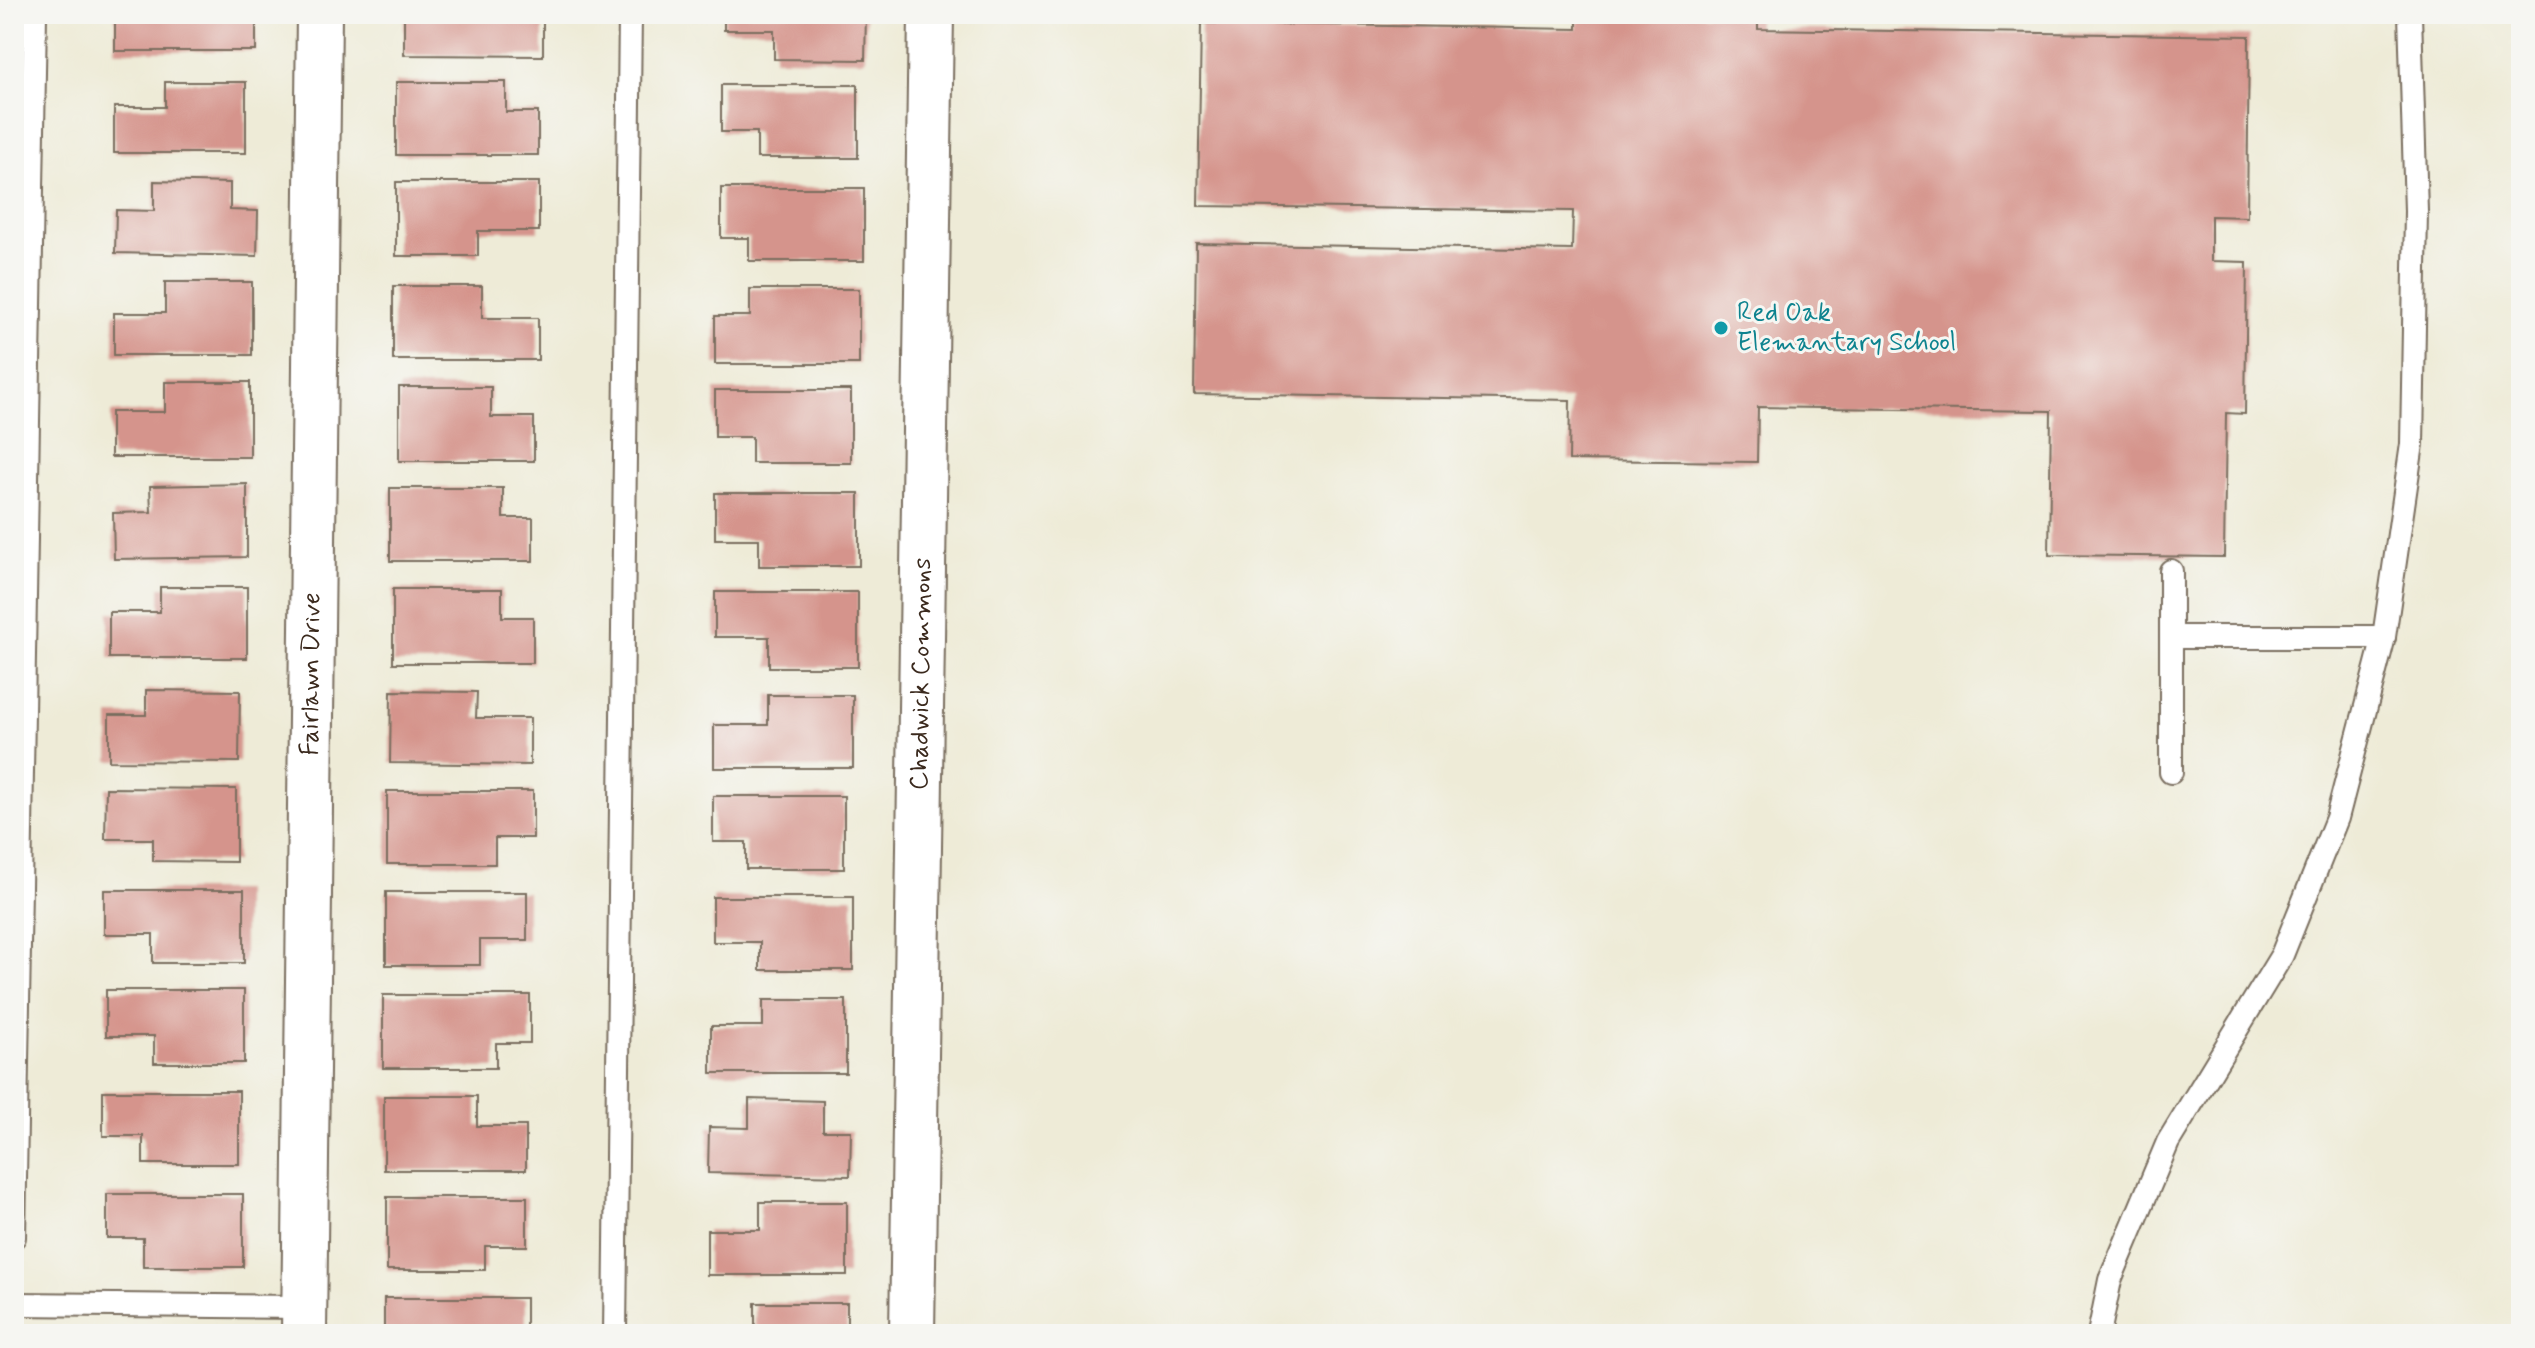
<svg xmlns="http://www.w3.org/2000/svg" width="2535" height="1348" font-family="Mynerve,sans-serif">
	<style>
		.building { fill: #d5948c }
		.lines { fill: none; stroke-linecap: round; stroke-linejoin: round }
		.lane-casing { stroke: #7a6e5f; stroke-width: 26 }
		.street-casing { stroke: #7a6e5f; stroke-width: 48 }
		.lane { stroke: #fff; stroke-width: 22 }
		.street { stroke: #fff; stroke-width: 44 }
		.culture-dot { fill: #0f9aa8; stroke: #f6f6f2; stroke-width: 3 }
		.labels { text-anchor: middle; dominant-baseline: central; stroke-width: 6; stroke-linejoin: round; paint-order: stroke }
		.culture-label { font-size: 26px; fill: #0d838f; stroke: #f6f6f2; text-anchor: start }
		.street-label { font-size: 26px; fill: #3b2a1e; stroke: #f6f6f2 }
	</style>
	<rect width="100%" height="100%" fill="#f6f6f2"/>
	<filter id="ink" filterUnits="userSpaceOnUse"><feTurbulence type="fractalNoise" baseFrequency=".0125" numOctaves="2"/><feDisplacementMap in="SourceGraphic" scale="16" xChannelSelector="R" yChannelSelector="G"/><feConvolveMatrix kernelMatrix="1 2 1 2 8 2 1 2 1" color-interpolation-filters="sRGB"/></filter>
	<filter id="wash" filterUnits="userSpaceOnUse"><feTurbulence type="fractalNoise" baseFrequency=".006" numOctaves="4" result="noise"/><feDisplacementMap in="SourceGraphic" scale="32" xChannelSelector="R" yChannelSelector="G"/><feGaussianBlur stdDeviation="1.8" result="paint"/><feColorMatrix in="noise" values="0 0 0 0 0 0 0 0 0 0 0 0 0 0 0 0 0 1.4 0 .05"/><feComposite in="paint" operator="in"/></filter>
	<g filter="url(#wash)">
		<rect width="100%" height="100%" fill="#eeebd7"/>
		<g id="blocks">
			<g class="building">
				<rect x="115" y="14" width="141" height="37"/>
				<polygon points="404,14 543,14 543,56 404,55"/>
				<polygon points="724,14 866,14 865,60 774,59 774,30 724,30"/>
				<polygon points="1577,14 1758,14 1758,29 2249,36 2247,217 2211,216 2211,261 2247,262 2245,414 2226,413 2224,557 2049,555 2051,411 1758,407 1757,462 1569,460 1570,400 1194,394 1196,243 1572,250 1573,211 1198,206 1201,23 1577,29"/>
				<polygon points="165,82 246,82 246,153 114,153 114,107 165,107"/>
				<polygon points="396,82 506,82 506,112 538,112 538,155 396,155"/>
				<polygon points="721,85 858,85 858,158 757,158 757,132 721,132"/>
				<polygon points="154,181 230,183 230,210 258,211 257,256 115,253 116,210 154,211"/>
				<polygon points="396,182 539,182 539,231 478,231 478,256 396,256"/>
				<polygon points="721,188 864,188 864,261 749,261 749,238 721,238"/>
				<polygon points="165,282 252,282 252,355 114,355 114,313 165,313"/>
				<polygon points="393,286 482,286 482,318 538,318 538,360 393,360"/>
				<polygon points="750,289 859,289 859,364 715,364 715,316 750,316"/>
				<polygon points="165,382 250,382 250,457 111,457 111,412 165,412"/>
				<polygon points="399,387 491,387 491,417 534,417 534,461 399,461"/>
				<polygon points="715,390 851,390 851,463 752,463 752,437 715,437"/>
				<polygon points="247,484 247,557 114,559 113,513 151,512 150,486"/>
				<polygon points="390,488 503,488 503,518 533,518 533,561 390,561"/>
				<polygon points="715,493 859,493 859,566 759,566 759,539 715,539"/>
				<polygon points="160,587 247,587 247,658 109,658 109,612 160,612"/>
				<polygon points="393,589 502,589 502,617 533,617 533,663 393,663"/>
				<polygon points="715,592 858,592 858,667 769,667 769,637 715,637"/>
				<polygon points="146,690 240,691 239,762 109,761 109,715 146,715"/>
				<polygon points="391,691 477,692 476,718 530,718 530,765 390,763"/>
				<polygon points="768,695 853,695 853,768 714,768 714,725 768,725"/>
				<polygon points="106,788 236,789 236,862 153,861 153,839 105,839"/>
				<polygon points="387,791 533,791 533,838 495,838 495,864 387,864"/>
				<polygon points="713,796 844,796 844,869 746,869 746,842 713,842"/>
				<polygon points="104,890 244,890 244,963 153,963 153,934 104,934"/>
				<polygon points="386,892 527,892 527,940 480,940 480,965 386,965"/>
				<polygon points="713,897 853,897 853,970 760,970 760,942 713,942"/>
				<polygon points="106,990 244,990 244,1063 154,1063 154,1036 106,1036"/>
				<polygon points="383,995 530,995 530,1043 496,1043 496,1068 383,1068"/>
				<polygon points="763,1000 846,1000 846,1073 711,1073 711,1026 763,1026"/>
				<polygon points="103,1091 239,1091 239,1164 143,1164 143,1136 103,1136"/>
				<polygon points="384,1096 477,1096 477,1126 526,1126 526,1170 384,1170"/>
				<polygon points="749,1099 823,1101 823,1131 851,1131 850,1176 708,1173 709,1127 749,1128"/>
				<polygon points="107,1194 243,1194 243,1267 143,1267 143,1238 107,1238"/>
				<polygon points="387,1197 527,1197 527,1246 485,1246 485,1270 387,1270"/>
				<polygon points="760,1202 847,1202 847,1275 707,1275 707,1230 760,1230"/>
				<rect x="384" y="1298" width="142" height="36"/>
				<polygon points="755,1303 847,1303 847,1334 706,1334 706,1328 755,1328"/>
			</g>
		</g>
	</g>
	<g filter="url(#ink)">
		<use href="#blocks" fill-opacity="0" stroke="#7a6e5f" stroke-width="2"/>
		<g class="lines">
			<g class="lane-casing">
				<g id="lane">
					<polyline points="2171,571 2171,772"/>
					<polyline points="2171,637 2384,637"/>
					<polyline points="14,1237 35,14"/>
					<polyline points="14,1304 305,1307"/>
					<polyline points="615,1334 630,14"/>
					<polyline points="2099,1334 2110,1280 2168,1142 2282,955 2337,818 2384,637 2412,444 2416,211 2410,14"/>
				</g>
			</g>
			<g class="street-casing">
				<g id="street">
					<path id="s1" d="M304,1334L319,14"/>
					<path id="s2" d="M912,1334L931,14"/>
				</g>
			</g>
			<use href="#lane" class="lane"/>
			<use href="#street" class="street"/>
		</g>
	</g>
	<circle class="culture-dot" cx="1721" cy="328" r="8"/>
	<g class="labels">
		<g class="culture-label">
			<text x="1737" y="313">Red Oak<tspan x="1737" dy="30">Elemantary School</tspan></text>
		</g>
		<g class="street-label">
			<text stroke="none"><textPath href="#s1" startOffset="660">Fairlawn Drive</textPath></text>
			<text stroke="none"><textPath href="#s2" startOffset="660">Chadwick Commons</textPath></text>
		</g>
	</g>
	<rect width="2535" height="1348" fill="none" stroke="#f6f6f2" stroke-width="48"/>
</svg>
